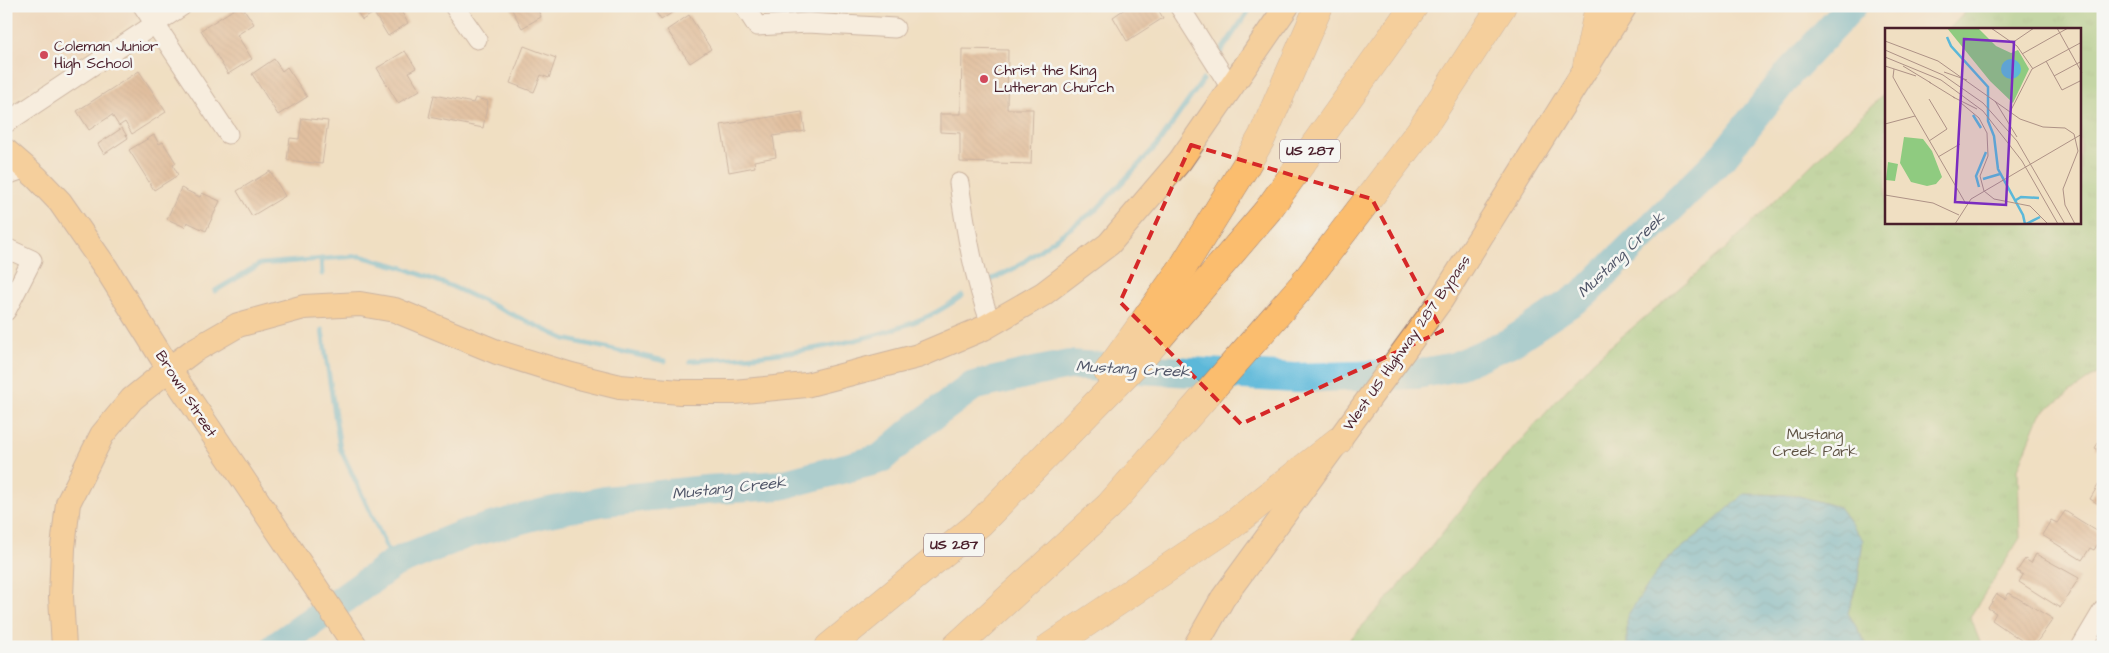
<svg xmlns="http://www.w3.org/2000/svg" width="2109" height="653" font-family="'Architects Daughter',sans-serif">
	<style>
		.built { fill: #ecd2b8 }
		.park { fill: url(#park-tufts); stroke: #6c7556 }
		.water { fill: url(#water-waves); stroke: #526c82 }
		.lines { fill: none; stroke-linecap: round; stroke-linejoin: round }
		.stream { stroke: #5bb8d9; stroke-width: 5 }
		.river { stroke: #5bb8d9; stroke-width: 30 }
		.building { fill: url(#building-back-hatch) }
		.minor-casing { stroke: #9d7f76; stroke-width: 21 }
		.major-casing { stroke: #9d7f76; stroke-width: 26 }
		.highway-casing { stroke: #9d7f76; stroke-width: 29 }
		.minor { stroke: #fff; stroke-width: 19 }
		.major { stroke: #fbbd6e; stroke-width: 24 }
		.highway { stroke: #fbbd6e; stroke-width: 28 }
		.marked { fill: none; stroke: #d62828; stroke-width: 4; stroke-dasharray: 10 6; stroke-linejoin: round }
		.poi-dot { fill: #d1495b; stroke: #f6f6f2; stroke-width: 2 }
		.labels { text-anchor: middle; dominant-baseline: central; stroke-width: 5; stroke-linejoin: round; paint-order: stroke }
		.shield { fill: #f6f6f2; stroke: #7e6067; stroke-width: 1 }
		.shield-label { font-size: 14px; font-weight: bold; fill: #4a1f2b }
		.poi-label { font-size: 15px; fill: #4a1f2b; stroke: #f6f6f2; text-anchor: start }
		.street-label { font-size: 15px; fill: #4a1f2b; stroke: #f6f6f2 }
		.park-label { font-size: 15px; fill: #5f5344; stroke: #f6f6f2 }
		.water-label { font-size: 16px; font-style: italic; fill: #505568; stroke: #f6f6f2 }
		.inset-river { fill: none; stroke: #5bb8d9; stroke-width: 2.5 }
		.inset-road { fill: none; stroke: #ae9286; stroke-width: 1 }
		.view { fill: #7b2cbf; fill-opacity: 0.15; stroke: #7b2cbf; stroke-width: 2.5 }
		.inset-edge { fill: none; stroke: #4a1f2b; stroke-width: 2.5 }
	</style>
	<defs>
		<pattern id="park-tufts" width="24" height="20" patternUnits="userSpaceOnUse" patternTransform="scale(1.25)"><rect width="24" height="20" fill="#8fcb80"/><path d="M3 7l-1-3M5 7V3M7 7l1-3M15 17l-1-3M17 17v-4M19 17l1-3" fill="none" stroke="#7dae6f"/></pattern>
		<pattern id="water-waves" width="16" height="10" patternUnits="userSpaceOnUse" patternTransform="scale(1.25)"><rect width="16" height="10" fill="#5bb8d9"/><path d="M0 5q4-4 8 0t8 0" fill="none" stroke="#4d95b0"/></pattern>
		<pattern id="building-back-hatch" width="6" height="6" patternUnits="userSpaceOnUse" patternTransform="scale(1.25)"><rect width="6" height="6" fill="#cf9a73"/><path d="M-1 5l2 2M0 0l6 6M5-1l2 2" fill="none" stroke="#aa7d5f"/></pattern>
	</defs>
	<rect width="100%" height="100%" fill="#f6f6f2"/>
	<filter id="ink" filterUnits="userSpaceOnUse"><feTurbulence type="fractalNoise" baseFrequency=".02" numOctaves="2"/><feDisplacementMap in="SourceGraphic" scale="10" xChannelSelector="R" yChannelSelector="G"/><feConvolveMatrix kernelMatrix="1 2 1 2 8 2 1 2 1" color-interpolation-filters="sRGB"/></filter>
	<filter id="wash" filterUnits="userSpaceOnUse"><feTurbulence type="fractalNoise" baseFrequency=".0096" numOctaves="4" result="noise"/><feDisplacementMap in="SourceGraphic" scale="20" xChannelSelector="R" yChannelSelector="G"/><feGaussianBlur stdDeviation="1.12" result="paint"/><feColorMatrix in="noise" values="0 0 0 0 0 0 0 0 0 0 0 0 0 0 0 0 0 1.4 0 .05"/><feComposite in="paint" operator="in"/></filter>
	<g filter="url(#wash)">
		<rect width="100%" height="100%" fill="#f0dfc2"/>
		<polygon class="built" points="6,6 156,6 6,104"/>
		<polygon class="park" points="1971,6 2103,6 2103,369 2040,414 2018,469 2020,538 1970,617 1982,647 1343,647 1400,585 1490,474 1593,361 1723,251 1886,92 1886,222 2080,222 2080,29 1949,29"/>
		<polygon class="water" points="1744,494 1795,495 1839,507 1863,540 1858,580 1848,613 1868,647 1627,647 1627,616 1663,563 1704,530"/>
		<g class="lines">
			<g class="stream">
				<polyline points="1220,53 1252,6"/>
				<polyline points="321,259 322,274"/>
				<polyline points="983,284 1015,268 1097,209 1158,144 1203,80"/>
				<polyline points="215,291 260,264 360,256 401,267 453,287 565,339 665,361"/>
				<polyline points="322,330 340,448 394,563"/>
				<path d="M690,361C770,356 851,349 926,317C939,312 951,303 962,296"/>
			</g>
			<polyline class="river" points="276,647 394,563 465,534 544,513 605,501 705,490 781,485 880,459 916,428 973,386 1029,373 1069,365 1295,378 1417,374 1454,367 1511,342 1585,293 1724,155 1790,72 1852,6"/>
		</g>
		<g id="blocks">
			<g class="building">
				<polygon points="239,6 242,6 254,24 237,35 252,59 228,74 201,30"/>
				<polygon points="354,6 398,6 408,23 388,36 374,13 362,20"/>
				<polygon points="510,6 536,6 541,17 522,28"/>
				<polygon points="652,6 682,6 661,20"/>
				<polygon points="874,6 900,6 899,11 874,10"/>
				<polygon points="1129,6 1156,6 1163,18 1127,41 1113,17"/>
				<polygon points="689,15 711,49 690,63 667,30"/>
				<polygon points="524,46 556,58 549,78 541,75 534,92 510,83"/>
				<polygon points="962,49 1008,50 1007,109 1033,109 1031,164 960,162 960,133 940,132 940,114 961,114"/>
				<polygon points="405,51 416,68 409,72 420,90 398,103 377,68"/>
				<polygon points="274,59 282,71 287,67 307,97 278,115 252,74"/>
				<polygon points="139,71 166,112 132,134 125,122 119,126 112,115 89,130 77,111"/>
				<polygon points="434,95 473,103 475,98 488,101 483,128 429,117"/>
				<polygon points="802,112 805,131 773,136 776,157 754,161 755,167 729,172 721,125"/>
				<polygon points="302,118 328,121 322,164 287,160 290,138 299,139"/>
				<polygon points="122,128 128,138 104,154 98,144"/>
				<polygon points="154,135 159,144 163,142 176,163 173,165 178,175 154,190 129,150"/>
				<polygon points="270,171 285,196 252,216 237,191"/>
				<polygon points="181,188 200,197 202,193 220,201 206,231 187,222 185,227 167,219"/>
				<polygon points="2103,435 2103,453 2095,448"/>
				<polygon points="2103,477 2103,516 2098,513 2102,506 2090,499"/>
				<polygon points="2065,511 2103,535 2094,550 2090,548 2082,560 2042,535 2051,520 2057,523"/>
				<polygon points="2036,554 2079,578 2060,608 2019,582 2023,575 2017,571 2025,559 2031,563"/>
				<polygon points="2009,593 2053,619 2034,646 2031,647 1992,620 1996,613 1988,608 1997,594 2005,599"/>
			</g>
		</g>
	</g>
	<g filter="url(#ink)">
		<use href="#blocks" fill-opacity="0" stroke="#9d7f76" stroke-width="1"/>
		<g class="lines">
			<g class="minor-casing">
				<g id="minor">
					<polyline points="143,6 228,134"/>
					<polyline points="454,6 477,39"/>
					<polyline points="744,6 757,26 808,23 895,28"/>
					<polyline points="1179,6 1231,88"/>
					<polyline points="6,123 182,6"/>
					<polyline points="6,175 26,168"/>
					<path d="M959,183C966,232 974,278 991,324"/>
					<polyline points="6,248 32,260 6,311"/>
					<polyline points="2081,647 2103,610"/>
				</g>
			</g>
			<g class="major-casing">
				<g id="major">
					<polyline points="6,151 36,177 60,202 106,268 169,369 356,647"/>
					<polyline points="64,647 61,597 63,548 68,503 102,435 132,399 169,369 193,351 238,325 304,307 360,304 395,310 497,352 571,375 620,387 680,392 734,392 806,385 918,356 984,328 1043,294 1109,244 1180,161 1287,6"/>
					<polyline points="1195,647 1223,598 1441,300 1625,6"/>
				</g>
			</g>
			<g class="highway-casing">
				<g id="highway">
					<polyline points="1587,65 1599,6"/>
					<polyline points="1108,372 1183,267 1245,167 1262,137 1319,6"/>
					<polyline points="829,647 980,523 1146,353 1268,210 1414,6"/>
					<polyline points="956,647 1109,506 1302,286 1423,127 1502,6"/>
					<polyline points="1050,647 1232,525 1338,441"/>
				</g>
			</g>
			<use href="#minor" class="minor"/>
			<use href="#major" class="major"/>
			<use href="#highway" class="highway"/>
		</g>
	</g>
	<path d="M0 0H2109V653H0ZM1191,145L1372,199L1442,331L1241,424L1120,302Z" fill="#f0dfc2" fill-opacity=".55" fill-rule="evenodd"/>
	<path class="marked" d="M1191,145L1372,199L1442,331L1241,424L1120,302Z"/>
	<g class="poi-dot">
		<circle cx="44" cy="55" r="5"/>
		<circle cx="984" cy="79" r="5"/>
	</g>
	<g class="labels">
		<g class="shield">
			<rect x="1280" y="139.5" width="60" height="23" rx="4"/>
			<rect x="924" y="533.5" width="60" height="23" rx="4"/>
		</g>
		<g class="shield-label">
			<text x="1310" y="151">US 287</text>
			<text x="954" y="545">US 287</text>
		</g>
		<g class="poi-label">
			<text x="54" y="46">Coleman Junior<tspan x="54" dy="17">High School</tspan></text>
			<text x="994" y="70">Christ the King<tspan x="994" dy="17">Lutheran Church</tspan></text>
		</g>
		<g class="street-label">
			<text transform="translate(1407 343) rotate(-55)">West US Highway 287 Bypass</text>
			<text transform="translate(186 394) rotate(57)">Brown Street</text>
		</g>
		<g class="park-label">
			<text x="1815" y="434">Mustang<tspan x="1815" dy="17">Creek Park</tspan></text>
		</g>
		<g class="water-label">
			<text transform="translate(1621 255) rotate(-44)">Mustang Creek</text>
			<text transform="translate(1133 369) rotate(3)">Mustang Creek</text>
			<text transform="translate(729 488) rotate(-6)">Mustang Creek</text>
		</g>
	</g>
	<g transform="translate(1885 28)">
		<rect width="196" height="196" fill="#f0dfc2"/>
		<path d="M19,109L38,111L47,123L57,149L51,156L42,158L26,154L15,135ZM3,134L13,136L10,153L1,152Z" fill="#8fcb80"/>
		<path d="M62,0H93L111,18L126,25L133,22L144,41L128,75L105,53Z" fill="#8fcb80"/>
		<path d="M116 41a10 10 0 1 1 20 0a10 10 0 1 1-20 0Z" fill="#5bb8d9"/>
		<path class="inset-river" d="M62,9L66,18L103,59V93L109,108L113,141L138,187L140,196M88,87L96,100M98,151L115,146M94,159L91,148L101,124M131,172L136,169L154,170M141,196L155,189"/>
		<path class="inset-road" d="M106,0L132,18L148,41M172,0L197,45M0,13L53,33L135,91L158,99L180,100L189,106L193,123L178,161L180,177L190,196M127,15L149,0M0,22L58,47L98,75L132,113L180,196M137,26L183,0M0,29L56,52L98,83L137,133L173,196M161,33L177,62L197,52M0,38L31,48M18,38L46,55M9,41L8,49L14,60L81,176M59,44L82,52M169,48L197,33M44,54L70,70M68,69L92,81M44,71L62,101L44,113M110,73L132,109M76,75L94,90L102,105L103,128L95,148L99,163L109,171L145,178L163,196M125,84L147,41L197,14M0,96L30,88M53,129L75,116M0,167L48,175L74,187M70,196L86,171L197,106"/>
		<path class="view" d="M79,11L129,14L121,177L70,174Z"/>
		<rect width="196" height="196" class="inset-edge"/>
	</g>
	<rect width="2109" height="653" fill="none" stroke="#f6f6f2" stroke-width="25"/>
</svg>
